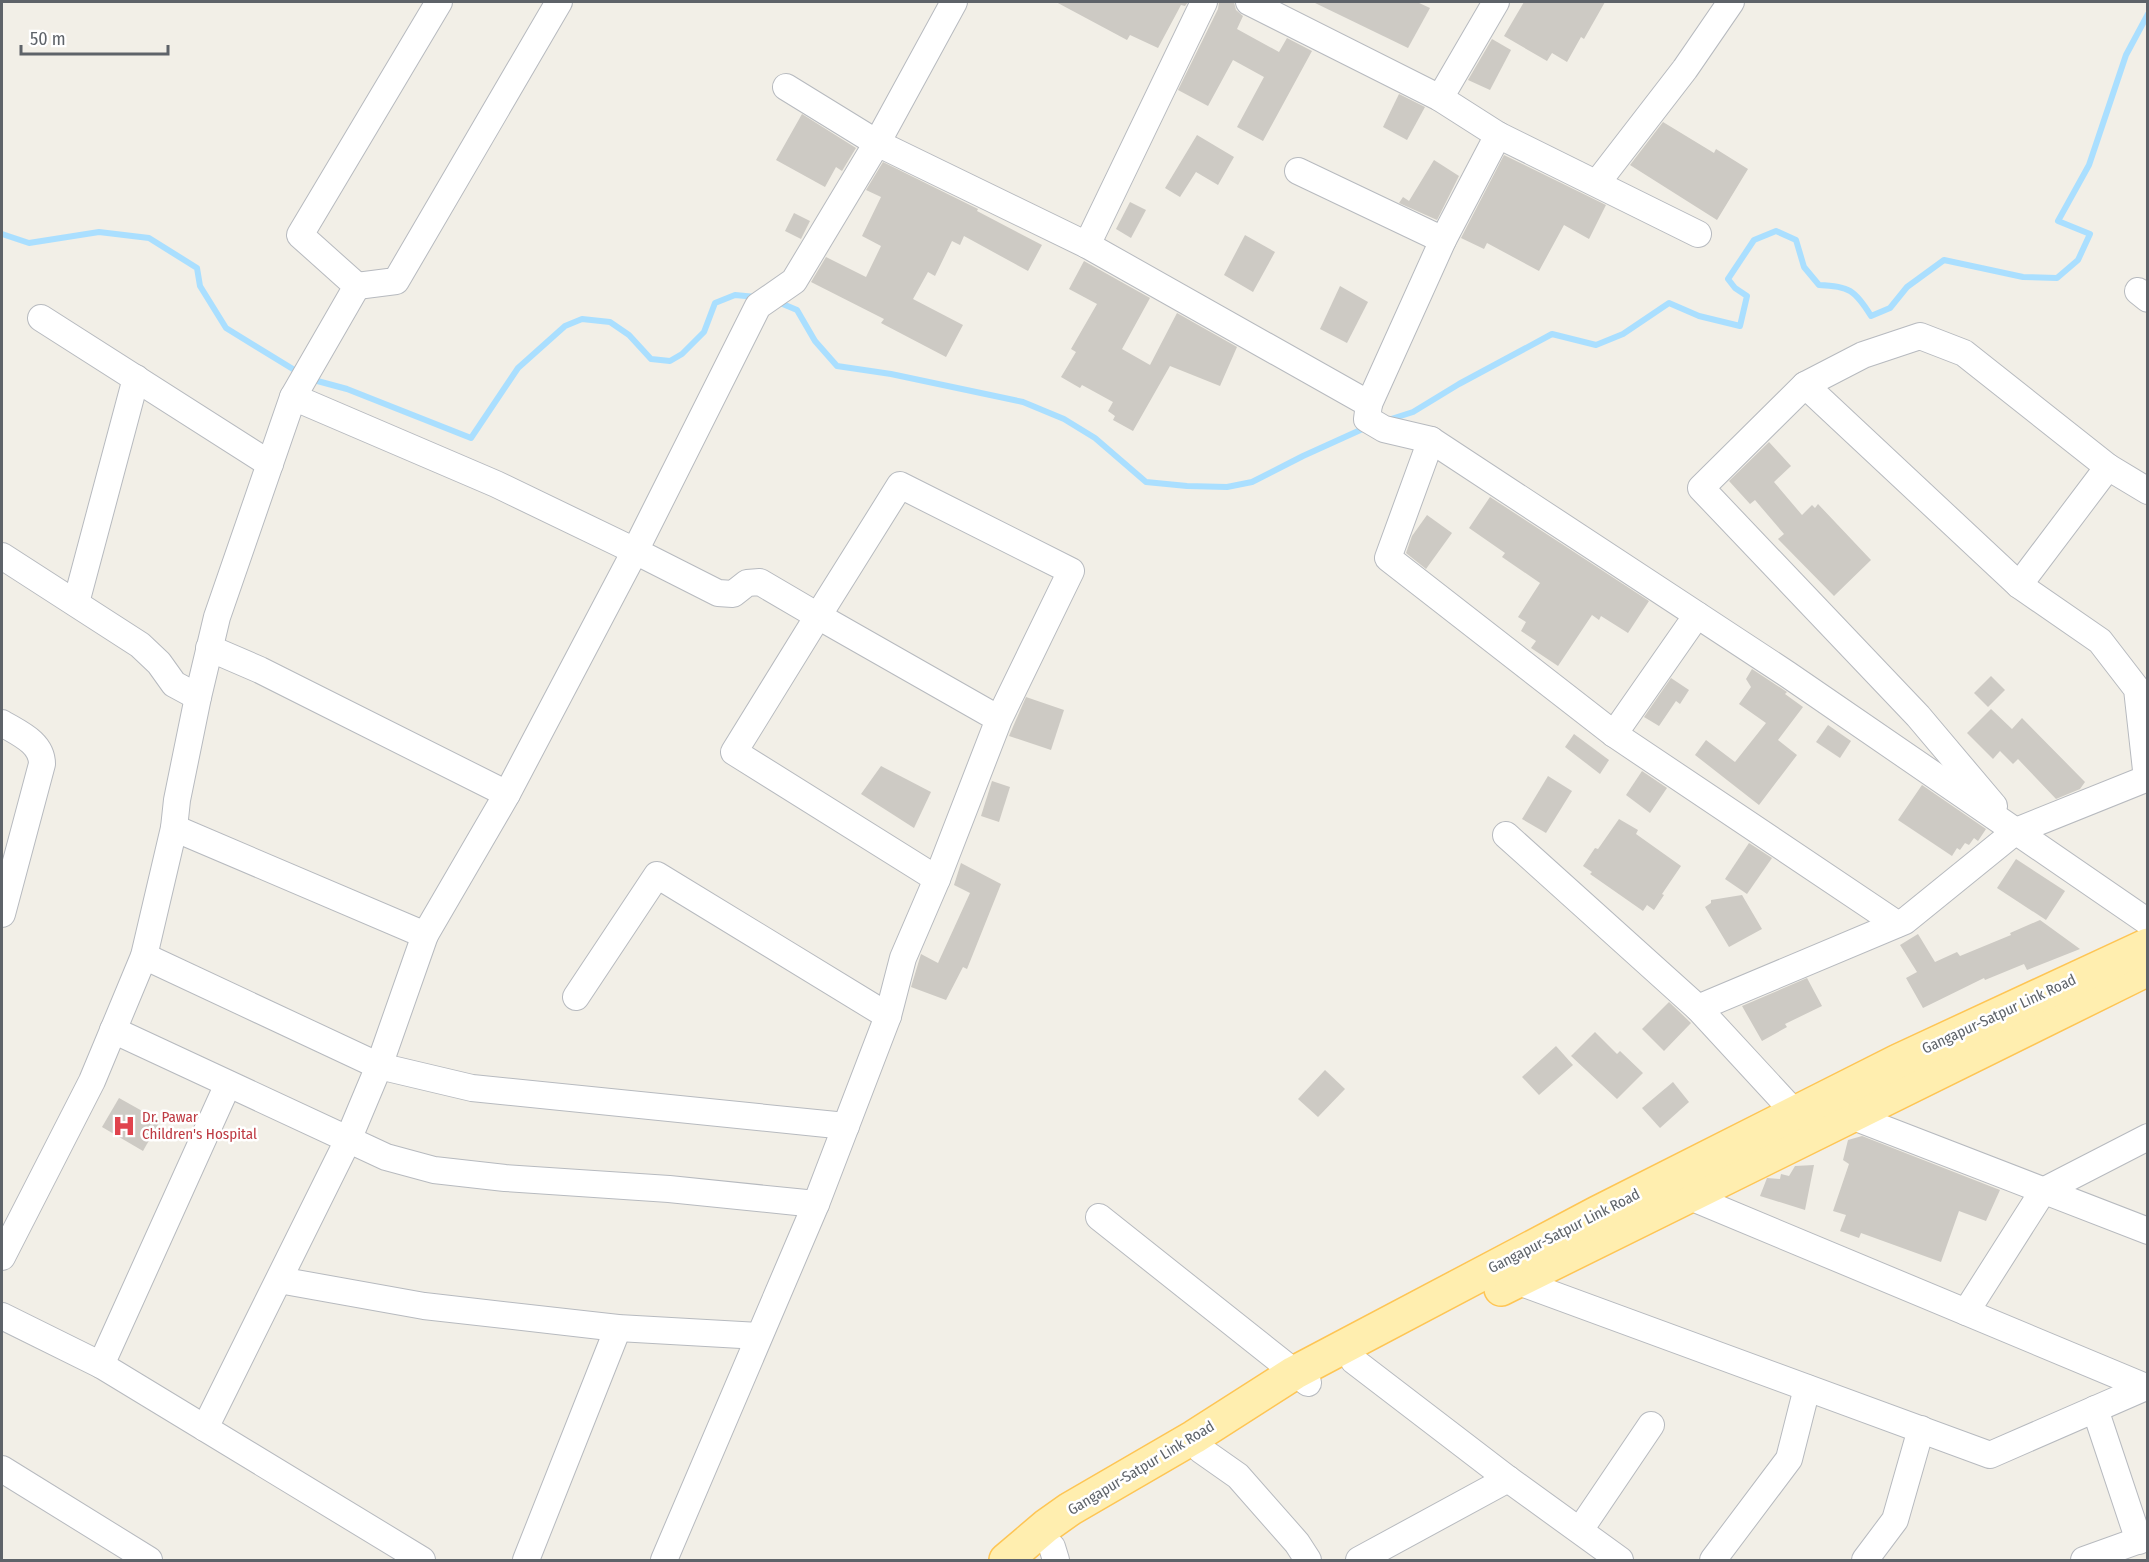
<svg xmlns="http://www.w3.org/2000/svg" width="2149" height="1562" font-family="'Fira Sans Condensed',sans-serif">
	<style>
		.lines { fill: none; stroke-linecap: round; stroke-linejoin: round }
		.stream { stroke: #aadfff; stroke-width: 6 }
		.building { fill: #cdcac4 }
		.minor-casing { stroke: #b7babf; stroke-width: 28 }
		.major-casing { stroke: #fec554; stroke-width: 36 }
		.minor { stroke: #fff; stroke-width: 26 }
		.major { stroke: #ffeeaf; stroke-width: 33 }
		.labels { text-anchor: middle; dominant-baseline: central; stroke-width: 5; stroke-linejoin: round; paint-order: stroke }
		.street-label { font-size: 15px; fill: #5e6369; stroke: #fff }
		.health-label { font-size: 15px; fill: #be3a42; stroke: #fff; text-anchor: start }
	</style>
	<rect width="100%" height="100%" fill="#f2efe7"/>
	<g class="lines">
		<g class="stream">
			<polyline points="2,234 29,243 99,232 149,238 197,268 200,286 226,328 301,374"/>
			<polyline points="778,302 797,310 815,341 837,366 891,374 1023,402 1064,419 1095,438 1146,482 1187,486 1227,487 1252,482 1303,456 1367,427"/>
			<polyline points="310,379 347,389 471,438 518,368 565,326 582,319 610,322 629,335 651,359 670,361 682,354 704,332 715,303 735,295 756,297"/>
			<path d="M1388,420L1413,412L1459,384L1552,334L1596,345L1623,334L1669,303L1699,316L1740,326L1747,296L1735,288L1728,279L1754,240L1776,231L1796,240L1804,267L1819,285C1849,286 1855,290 1871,316L1890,308L1907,287L1944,260L2023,277L2057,278L2078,260L2090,234L2058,221L2089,165L2126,55L2148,14"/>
		</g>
	</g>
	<g class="building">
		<polygon points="1056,2 1188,2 1185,6 1181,5 1158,48 1130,35 1127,40"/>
		<polygon points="1219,2 1234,2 1236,10 1243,16 1237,29 1279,52 1287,38 1312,51 1263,141 1237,127 1264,77 1233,60 1208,106 1178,90 1218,9"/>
		<polygon points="1313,2 1417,2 1430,8 1408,48"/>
		<polygon points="1524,2 1605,2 1584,39 1581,37 1567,62 1552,53 1547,61 1504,36"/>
		<polygon points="1492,39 1511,50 1490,90 1468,80"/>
		<polygon points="1399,94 1425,107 1407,140 1383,127"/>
		<polygon points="802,114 856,148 842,171 836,167 825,187 776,160"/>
		<polygon points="1663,122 1714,153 1716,149 1748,169 1717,220 1630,165"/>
		<polygon points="1197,135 1234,157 1218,185 1196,172 1180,197 1165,188"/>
		<polygon points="1504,155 1606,205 1589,239 1564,225 1539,271 1487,243 1484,249 1461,238"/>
		<polygon points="1434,160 1459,176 1437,220 1399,203 1403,197 1409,201"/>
		<polygon points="883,162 978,209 977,211 1042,245 1028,271 964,236 960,245 952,241 935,276 928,272 913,299 963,325 946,357 881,323 884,319 811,282 826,257 866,277 881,246 862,236 881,197 866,190"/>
		<polygon points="1130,202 1146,210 1131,238 1116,229"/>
		<polygon points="794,213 810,221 801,239 785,231"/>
		<polygon points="1245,235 1275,252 1253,292 1224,275"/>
		<polygon points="1084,261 1150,298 1122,349 1150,365 1177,313 1237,347 1220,386 1170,366 1133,431 1113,420 1115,416 1108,411 1113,402 1082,385 1080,388 1061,377 1076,352 1071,349 1097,304 1069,289"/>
		<polygon points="1340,286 1368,302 1347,343 1320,329"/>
		<polygon points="1769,442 1791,466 1774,482 1802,515 1812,505 1815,508 1818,504 1871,560 1834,596 1778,539 1784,534 1755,500 1750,504 1729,481"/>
		<polygon points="1490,497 1649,601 1628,633 1601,616 1599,620 1592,615 1558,666 1531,648 1536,641 1521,631 1526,622 1518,617 1540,583 1502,557 1505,553 1469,528"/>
		<polygon points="1427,515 1452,533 1426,569 1406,553 1412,536"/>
		<polygon points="1752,669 1787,692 1785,694 1803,707 1778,740 1797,755 1759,805 1695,755 1706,740 1735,762 1766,723 1739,704 1751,687 1746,679"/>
		<polygon points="1991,676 2005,690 1988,707 1974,693"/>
		<polygon points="1671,678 1689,690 1680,704 1676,701 1659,726 1644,717"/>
		<polygon points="1026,697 1064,710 1051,750 1009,736"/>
		<polygon points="1991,709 2012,729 2022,718 2085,782 2080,789 2056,799 2018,759 2013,764 2000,751 1993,759 1967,733"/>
		<polygon points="1828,725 1851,741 1840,758 1816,742"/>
		<polygon points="1574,734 1609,760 1600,774 1565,747"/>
		<polygon points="881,766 931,792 914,828 861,794"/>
		<polygon points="1642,771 1667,788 1650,813 1626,795"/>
		<polygon points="1548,776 1572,791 1546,833 1522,819"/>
		<polygon points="992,781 1010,787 999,822 981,816"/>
		<polygon points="1922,785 1986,829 1978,841 1974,838 1969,845 1965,843 1960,850 1957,848 1952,856 1898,820"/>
		<polygon points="1619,819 1638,830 1636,834 1681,866 1662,894 1664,895 1654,910 1647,905 1643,911 1590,874 1592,872 1583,866 1595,848 1598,849"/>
		<polygon points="1749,843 1772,858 1747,894 1725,879"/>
		<polygon points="2016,859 2065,891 2046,920 1997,888"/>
		<polygon points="961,863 1001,884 967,969 963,967 946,1000 911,987 921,954 938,963 970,893 954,885"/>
		<polygon points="1742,895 1762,929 1729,947 1705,907 1711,903 1711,900"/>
		<polygon points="2040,920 2080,949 2027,970 2024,964 1985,980 1984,978 1923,1008 1906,978 1917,972 1900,945 1918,934 1935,962 1957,952 1960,956 2011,935 2010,933"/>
		<polygon points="1807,978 1822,1006 1785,1024 1787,1027 1762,1041 1742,1006"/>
		<polygon points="1669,1002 1691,1023 1664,1051 1642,1029"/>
		<polygon points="1595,1032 1617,1054 1620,1051 1643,1073 1617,1099 1571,1056"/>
		<polygon points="1556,1046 1573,1065 1539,1095 1522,1077"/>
		<polygon points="1325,1070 1345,1089 1318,1117 1298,1099"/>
		<polygon points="1673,1082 1689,1102 1660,1128 1642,1108"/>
		<polygon points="119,1098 160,1121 143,1151 102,1127"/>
		<polygon points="1862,1136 2000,1190 1986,1221 1959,1211 1941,1262 1861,1233 1859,1238 1840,1231 1846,1215 1833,1211 1849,1164 1843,1160 1848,1140"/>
		<polygon points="1814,1165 1805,1210 1760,1196 1767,1178 1780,1179 1781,1174 1789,1176 1795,1166"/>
	</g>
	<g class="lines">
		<g class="minor-casing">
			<g id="minor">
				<polyline points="1249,2 1440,98 1498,135 1698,234"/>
				<polyline points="786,87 877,143 1087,245 1369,404 1367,419 1384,429 1431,440 1787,674 2148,922"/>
				<polyline points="1440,98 1496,2"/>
				<polyline points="1298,171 1443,240"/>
				<polyline points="1597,183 1685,69 1731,2"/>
				<polyline points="1087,245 1204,2"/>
				<polyline points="357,286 396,281 559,2"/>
				<polyline points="2138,291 2148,299"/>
				<polyline points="41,318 270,464"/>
				<polyline points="1805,385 1863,355 1920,336 1964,353 2108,467"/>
				<polyline points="293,397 357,286 300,235 439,2"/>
				<polyline points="1369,404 1443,240 1498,135"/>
				<polyline points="1431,440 1388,558 1614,734 1897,924"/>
				<polyline points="2,556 140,645 159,663 174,684 198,697"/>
				<polyline points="2019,585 2108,467 2148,491"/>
				<polyline points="76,603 136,378"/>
				<polyline points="209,648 260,670 507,794"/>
				<path d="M2,723C18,733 42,742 42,764L2,914"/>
				<polyline points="1614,734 1697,615"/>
				<polyline points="1994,806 1918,716 1701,488 1805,385 2019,585 2100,641 2137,689 2147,779"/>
				<polyline points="174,828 425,935 507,794 635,551 718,593 733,594 747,583 760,582 818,616 734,752 937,879"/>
				<polyline points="1506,835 1698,1008 1795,1113 1803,1126"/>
				<polyline points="144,956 379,1066 472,1088 846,1126"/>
				<polyline points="576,997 657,875 888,1016"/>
				<polyline points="1698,1008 1905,921 2016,831 2148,778"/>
				<polyline points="113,1030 386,1157 434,1170 505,1178 669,1189 816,1204"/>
				<polyline points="1851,1116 2148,1231"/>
				<polyline points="1682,1186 1688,1196 2148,1388"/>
				<polyline points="1099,1217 1308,1383"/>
				<polyline points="2,1257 92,1081 144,956 174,828 177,800 198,697 217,617 293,397 496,484 635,551 758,306 794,281 877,143 954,2"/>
				<polyline points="279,1280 424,1306 618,1328 759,1336"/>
				<polyline points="1516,1281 1990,1455 2146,1387"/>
				<polyline points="1966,1312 2043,1191 2148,1137"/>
				<polyline points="2,1316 101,1365 228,1084"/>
				<polyline points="1354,1361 1508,1479 1620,1560"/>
				<polyline points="101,1365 422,1560"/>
				<polyline points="2095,1409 2139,1541"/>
				<polyline points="205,1428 348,1140 379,1066 425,935"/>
				<polyline points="1194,1437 1201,1450 1238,1476 1297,1543 1308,1560"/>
				<polyline points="2,1469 149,1560"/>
				<polyline points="1580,1530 1651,1425"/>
				<polyline points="1052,1547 1056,1560"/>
				<polyline points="526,1560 618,1328"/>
				<polyline points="664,1560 816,1204 888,1016 903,958 937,879 999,719 1071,571 900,485 818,616 999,719"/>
				<polyline points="1359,1560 1508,1479"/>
				<polyline points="1713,1560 1789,1459 1807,1388"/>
				<polyline points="1865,1560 1895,1520 1921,1429"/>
				<polyline points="2084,1560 2148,1537"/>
			</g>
		</g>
		<g class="major-casing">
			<g id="major">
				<polyline points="1501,1289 2148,969"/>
				<polyline points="1006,1560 1046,1526 1070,1509 1194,1437 1294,1373 1597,1213 1898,1061 2148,945"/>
			</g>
		</g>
		<use href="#minor" class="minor"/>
		<use href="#major" class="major"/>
	</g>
	<defs>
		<g id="hospital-bare" transform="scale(1.8)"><path d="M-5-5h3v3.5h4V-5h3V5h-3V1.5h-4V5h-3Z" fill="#e0444e" stroke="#fff" stroke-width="2.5" paint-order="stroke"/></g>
	</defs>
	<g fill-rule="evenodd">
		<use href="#hospital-bare" x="124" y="1126"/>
	</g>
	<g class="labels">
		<g class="street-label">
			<text transform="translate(1999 1014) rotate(-25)">Gangapur-Satpur Link Road</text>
			<text transform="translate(1564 1231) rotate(-27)">Gangapur-Satpur Link Road</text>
			<text transform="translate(1141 1468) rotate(-31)">Gangapur-Satpur Link Road</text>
		</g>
		<g class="health-label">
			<text x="142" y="1117">Dr. Pawar<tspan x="142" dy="17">Children's Hospital</tspan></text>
		</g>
	</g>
	<rect width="2149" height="1562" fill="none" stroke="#5e6369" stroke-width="6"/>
	<path d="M21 45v9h147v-9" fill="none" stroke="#5e6369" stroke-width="3"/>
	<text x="30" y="45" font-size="18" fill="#5e6369" stroke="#ffffff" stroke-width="4.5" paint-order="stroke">50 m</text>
</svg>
